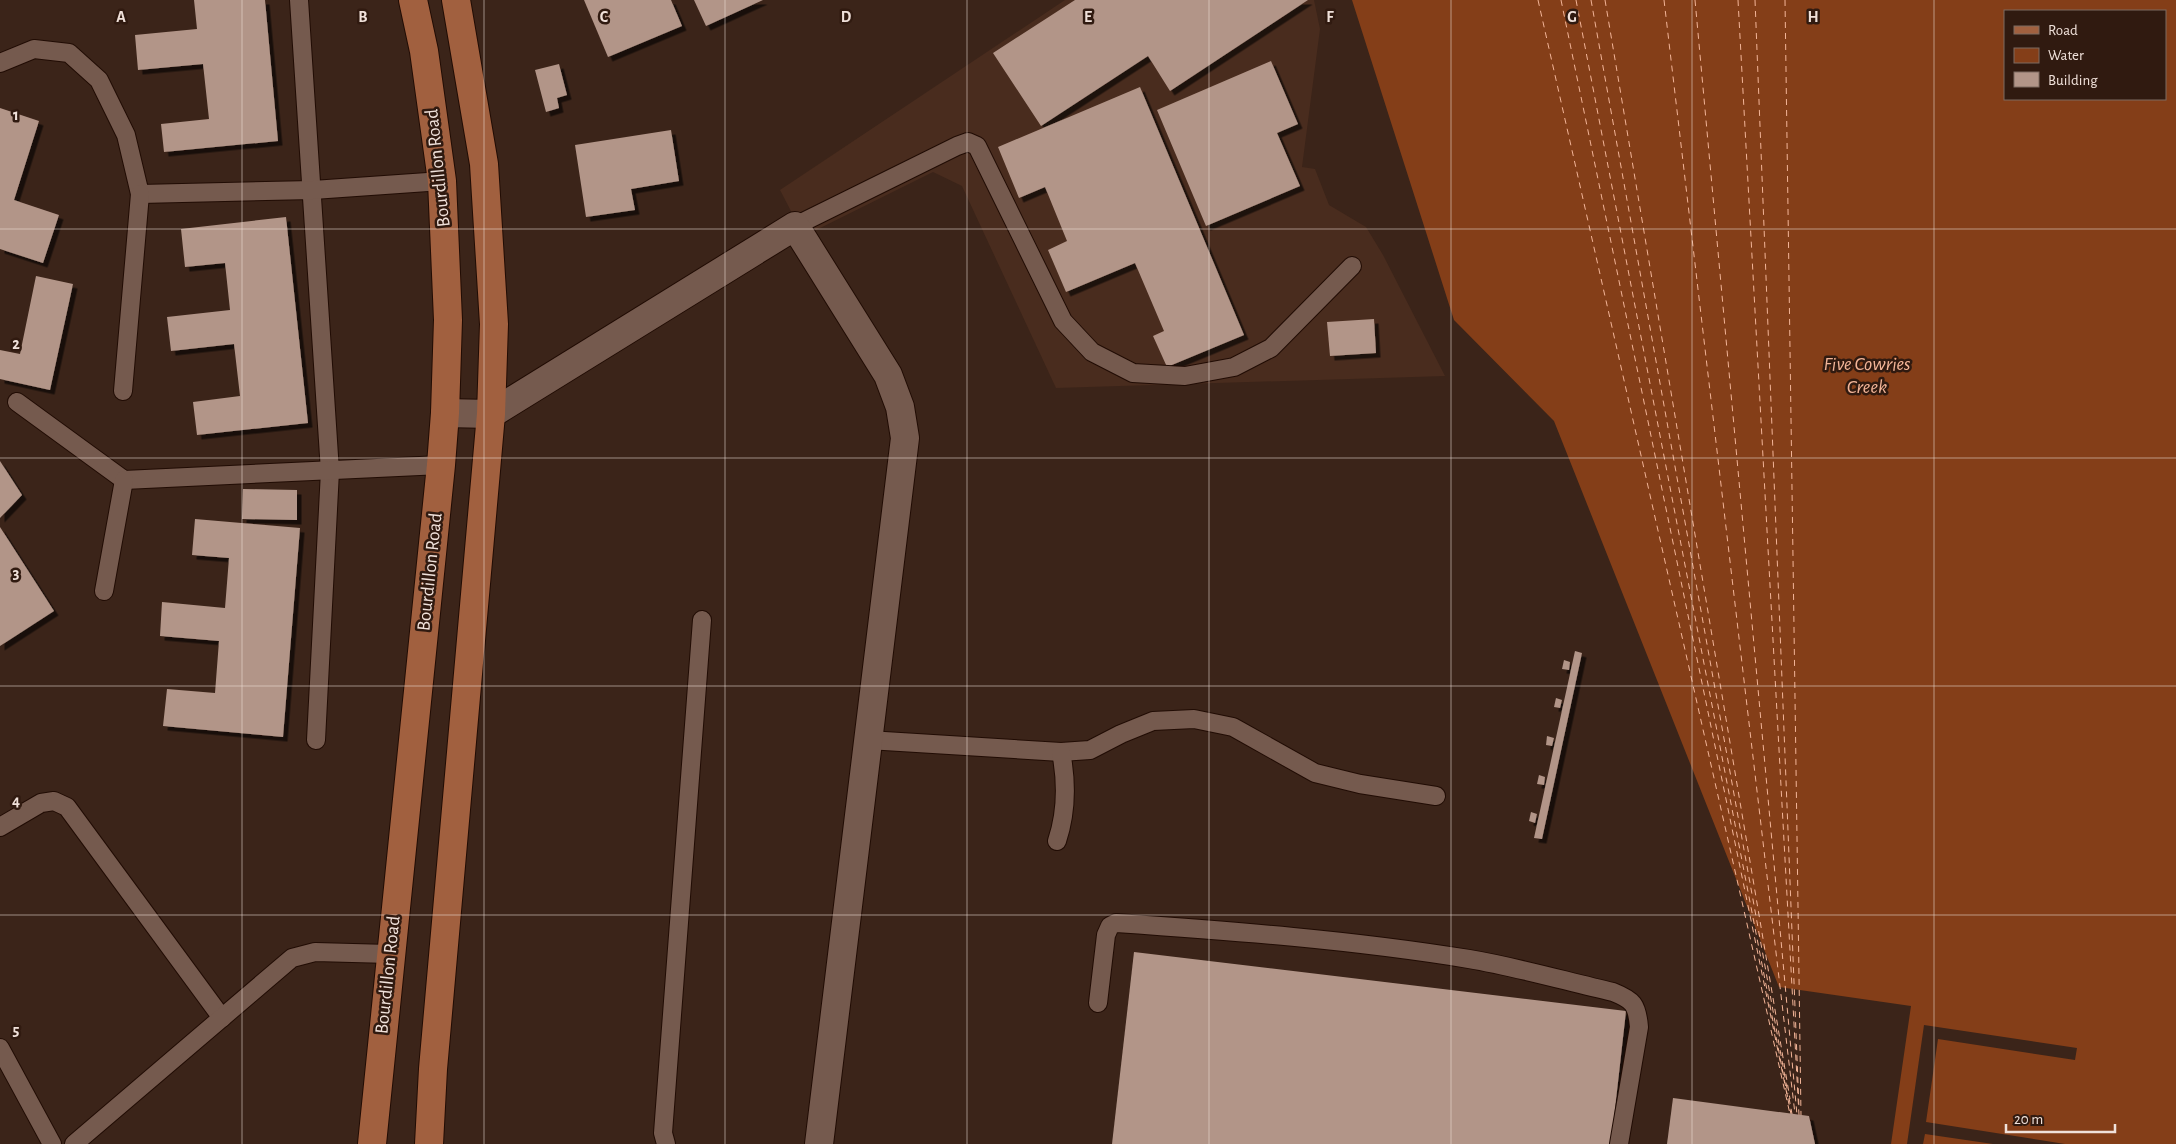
<svg xmlns="http://www.w3.org/2000/svg" width="2176" height="1144" font-family="'Alegreya Sans',sans-serif">
	<style>
		.built { fill: #492c1e }
		.water { fill: #843e18; fill-rule: evenodd }
		.pier { fill: #3b2419 }
		.lines { fill: none; stroke-linecap: round; stroke-linejoin: round }
		.ferry { stroke: #f3b598; stroke-width: 1; stroke-dasharray: 6 5; stroke-linecap: butt }
		.building { fill: #b29588; filter: url(#shadow) }
		.service-casing { stroke: #210c04; stroke-width: 20 }
		.minor-casing { stroke: #210c04; stroke-width: 30 }
		.primary-casing { stroke: #210c04; stroke-width: 30 }
		.service { stroke: #755a4e; stroke-width: 18 }
		.minor { stroke: #755a4e; stroke-width: 28 }
		.primary { stroke: #a1603f; stroke-width: 28 }
		.grid { fill: none; stroke: #f0e1da; stroke-width: 1; stroke-opacity: 0.55 }
		.labels { text-anchor: middle; dominant-baseline: central; stroke-width: 5; stroke-linejoin: round; paint-order: stroke }
		.street-label { font-size: 19px; fill: #f0e1da; stroke: #301a10 }
		.water-label { font-size: 20px; font-style: italic; fill: #f3b598; stroke: #301a10 }
		.grid-label { font-size: 16px; text-anchor: middle; font-weight: bold; fill: #f0e1da; stroke: #301a10; stroke-width: 5; stroke-linejoin: round; paint-order: stroke }
	</style>
	<defs>
		<filter id="shadow"><feDropShadow dx="4.5" dy="4.5" stdDeviation="0" flood-color="#0009"/></filter>
	</defs>
	<rect width="100%" height="100%" fill="#3b2419"/>
	<polygon class="built" points="1065,0 1314,0 1320,29 1302,167 1315,169 1329,205 1366,227 1383,255 1445,376 1056,388 962,186 933,172 804,236 780,190"/>
	<path class="water" d="M1352,0H2176V1144H1891L1911,1006L1779,987L1554,421L1454,320ZM2005,11H2165V99H2005Z"/>
	<polygon class="pier" points="1924,1025 2077,1048 2075,1060 1938,1039 1926,1122 2065,1144 1993,1144 1925,1134 1923,1144 1907,1144"/>
	<g class="lines">
		<g class="ferry">
			<polyline points="1538,0 1790,1114"/>
			<polyline points="1561,0 1791,1114"/>
			<polyline points="1576,0 1788,1099"/>
			<polyline points="1591,0 1788,1094"/>
			<polyline points="1605,0 1790,1099"/>
			<polyline points="1664,0 1795,1114"/>
			<polyline points="1695,0 1797,1115"/>
			<polyline points="1738,0 1799,1115"/>
			<polyline points="1755,0 1799,1108"/>
			<polyline points="1785,0 1801,1116"/>
			<polyline points="1789,1098 1792,1114"/>
		</g>
	</g>
	<g class="building">
		<polygon points="194,0 265,0 278,141 164,152 161,124 209,119 203,64 138,70 135,35 197,29"/>
		<polygon points="584,0 671,0 682,26 608,57"/>
		<polygon points="694,0 763,0 706,26"/>
		<polygon points="1075,0 1308,0 1170,91 1148,56 1041,126 993,53"/>
		<polygon points="1271,61 1298,124 1277,133 1300,186 1206,226 1157,110"/>
		<polygon points="559,64 567,95 557,98 559,108 546,112 535,70"/>
		<polygon points="1140,87 1244,335 1167,367 1153,336 1164,331 1135,263 1066,292 1048,250 1067,241 1045,187 1019,198 998,147"/>
		<polygon points="0,108 39,121 14,200 59,215 43,263 0,249"/>
		<polygon points="671,130 679,181 631,189 635,210 586,217 575,145"/>
		<polygon points="286,217 308,423 197,435 193,402 240,396 234,344 171,351 167,317 230,310 225,263 185,267 181,229"/>
		<polygon points="36,276 73,284 50,390 0,379 0,350 20,354"/>
		<polygon points="1374,319 1376,353 1330,356 1327,322"/>
		<polygon points="0,461 22,495 0,518"/>
		<polygon points="243,489 297,490 297,520 242,519"/>
		<polygon points="195,519 300,528 283,737 163,726 167,689 215,693 219,641 160,636 162,602 225,608 229,558 192,555"/>
		<polygon points="0,527 54,611 0,646"/>
		<polygon points="1575,651 1582,653 1542,839 1534,838"/>
		<polygon points="1564,660 1570,662 1569,670 1562,669"/>
		<polygon points="1556,698 1562,700 1560,708 1554,707"/>
		<polygon points="1547,736 1554,738 1552,746 1546,745"/>
		<polygon points="1539,775 1545,777 1544,785 1537,784"/>
		<polygon points="1531,812 1537,814 1535,823 1529,821"/>
		<polygon points="1134,952 1626,1011 1611,1144 1112,1144"/>
		<polygon points="1673,1098 1809,1116 1815,1144 1667,1144"/>
	</g>
	<g class="lines">
		<g class="service-casing">
			<g id="service">
				<polyline points="299,0 330,471 316,740"/>
				<polyline points="0,63 34,49 69,53 99,80 126,135 140,194 313,190 442,181"/>
				<polyline points="795,226 957,146 968,142 977,146 1063,321 1092,352 1133,373 1185,376 1234,367 1271,348 1352,266"/>
				<polyline points="123,391 140,194"/>
				<polyline points="17,402 124,480 441,465"/>
				<polyline points="104,591 124,480"/>
				<polyline points="868,740 1061,752 1090,750 1121,734 1153,721 1194,719 1233,727 1315,773 1360,784 1436,796"/>
				<polyline points="0,827 41,803 54,801 67,807 222,1018"/>
				<path d="M1057,841C1067,811 1067,783 1061,752"/>
				<path d="M1098,1003L1106,935L1110,926L1116,923C1234,931 1352,940 1469,959C1517,967 1565,981 1613,992C1633,1000 1637,1004 1639,1027L1619,1144"/>
				<polyline points="0,1048 52,1144"/>
				<polyline points="74,1144 292,958 315,952 390,954"/>
				<polyline points="666,1144 663,1133 702,620"/>
			</g>
		</g>
		<g class="minor-casing">
			<polyline id="minor" points="445,413 491,414 795,226 888,375 900,407 905,438 819,1144"/>
		</g>
		<g class="primary-casing">
			<g id="primary">
				<polyline points="372,1144 441,465 445,413 448,320 442,181 424,51 413,0"/>
				<polyline points="429,1144 433,1069 491,414 494,324 484,164 456,0"/>
			</g>
		</g>
		<use href="#service" class="service"/>
		<use href="#minor" class="minor"/>
		<use href="#primary" class="primary"/>
	</g>
	<path class="grid" d="M242,0V1144M484,0V1144M725,0V1144M967,0V1144M1209,0V1144M1451,0V1144M1692,0V1144M1934,0V1144M0,229H2176M0,458H2176M0,686H2176M0,915H2176"/>
	<g class="labels">
		<g class="street-label">
			<text transform="translate(438 168) rotate(-96)">Bourdillon Road</text>
			<text transform="translate(430 572) rotate(-84)">Bourdillon Road</text>
			<text transform="translate(388 975) rotate(-84)">Bourdillon Road</text>
		</g>
		<g class="water-label">
			<text x="1867" y="364">Five Cowries<tspan x="1867" dy="23">Creek</tspan></text>
		</g>
	</g>
	<g class="grid-label">
		<text x="121" y="22">A</text>
		<text x="363" y="22">B</text>
		<text x="604" y="22">C</text>
		<text x="846" y="22">D</text>
		<text x="1088" y="22">E</text>
		<text x="1330" y="22">F</text>
		<text x="1572" y="22">G</text>
		<text x="1813" y="22">H</text>
		<text x="16" y="120">1</text>
		<text x="16" y="349">2</text>
		<text x="16" y="578">3</text>
		<text x="16" y="806">4</text>
		<text x="16" y="1035">5</text>
	</g>
	<rect x="2004" y="10" width="162" height="90" fill="#301a10" stroke="#7d6a61"/>
	<rect x="2014" y="26" width="25" height="8" fill="#a1603f" stroke="#7d6a61"/>
	<text x="2048" y="35" font-size="15" fill="#f0e1da">Road</text>
	<rect x="2014" y="48" width="25" height="15" fill="#843e18" stroke="#7d6a61"/>
	<text x="2048" y="60" font-size="15" fill="#f0e1da">Water</text>
	<rect x="2014" y="72" width="25" height="15" fill="#b29588" stroke="#7d6a61"/>
	<text x="2048" y="85" font-size="15" fill="#f0e1da">Building</text>
	<path d="M2006 1124v8h109v-8" fill="none" stroke="#f0e1da" stroke-width="2.5"/>
	<text x="2014" y="1124" font-size="15" fill="#f0e1da" stroke="#301a10" stroke-width="4" paint-order="stroke">20 m</text>
</svg>
